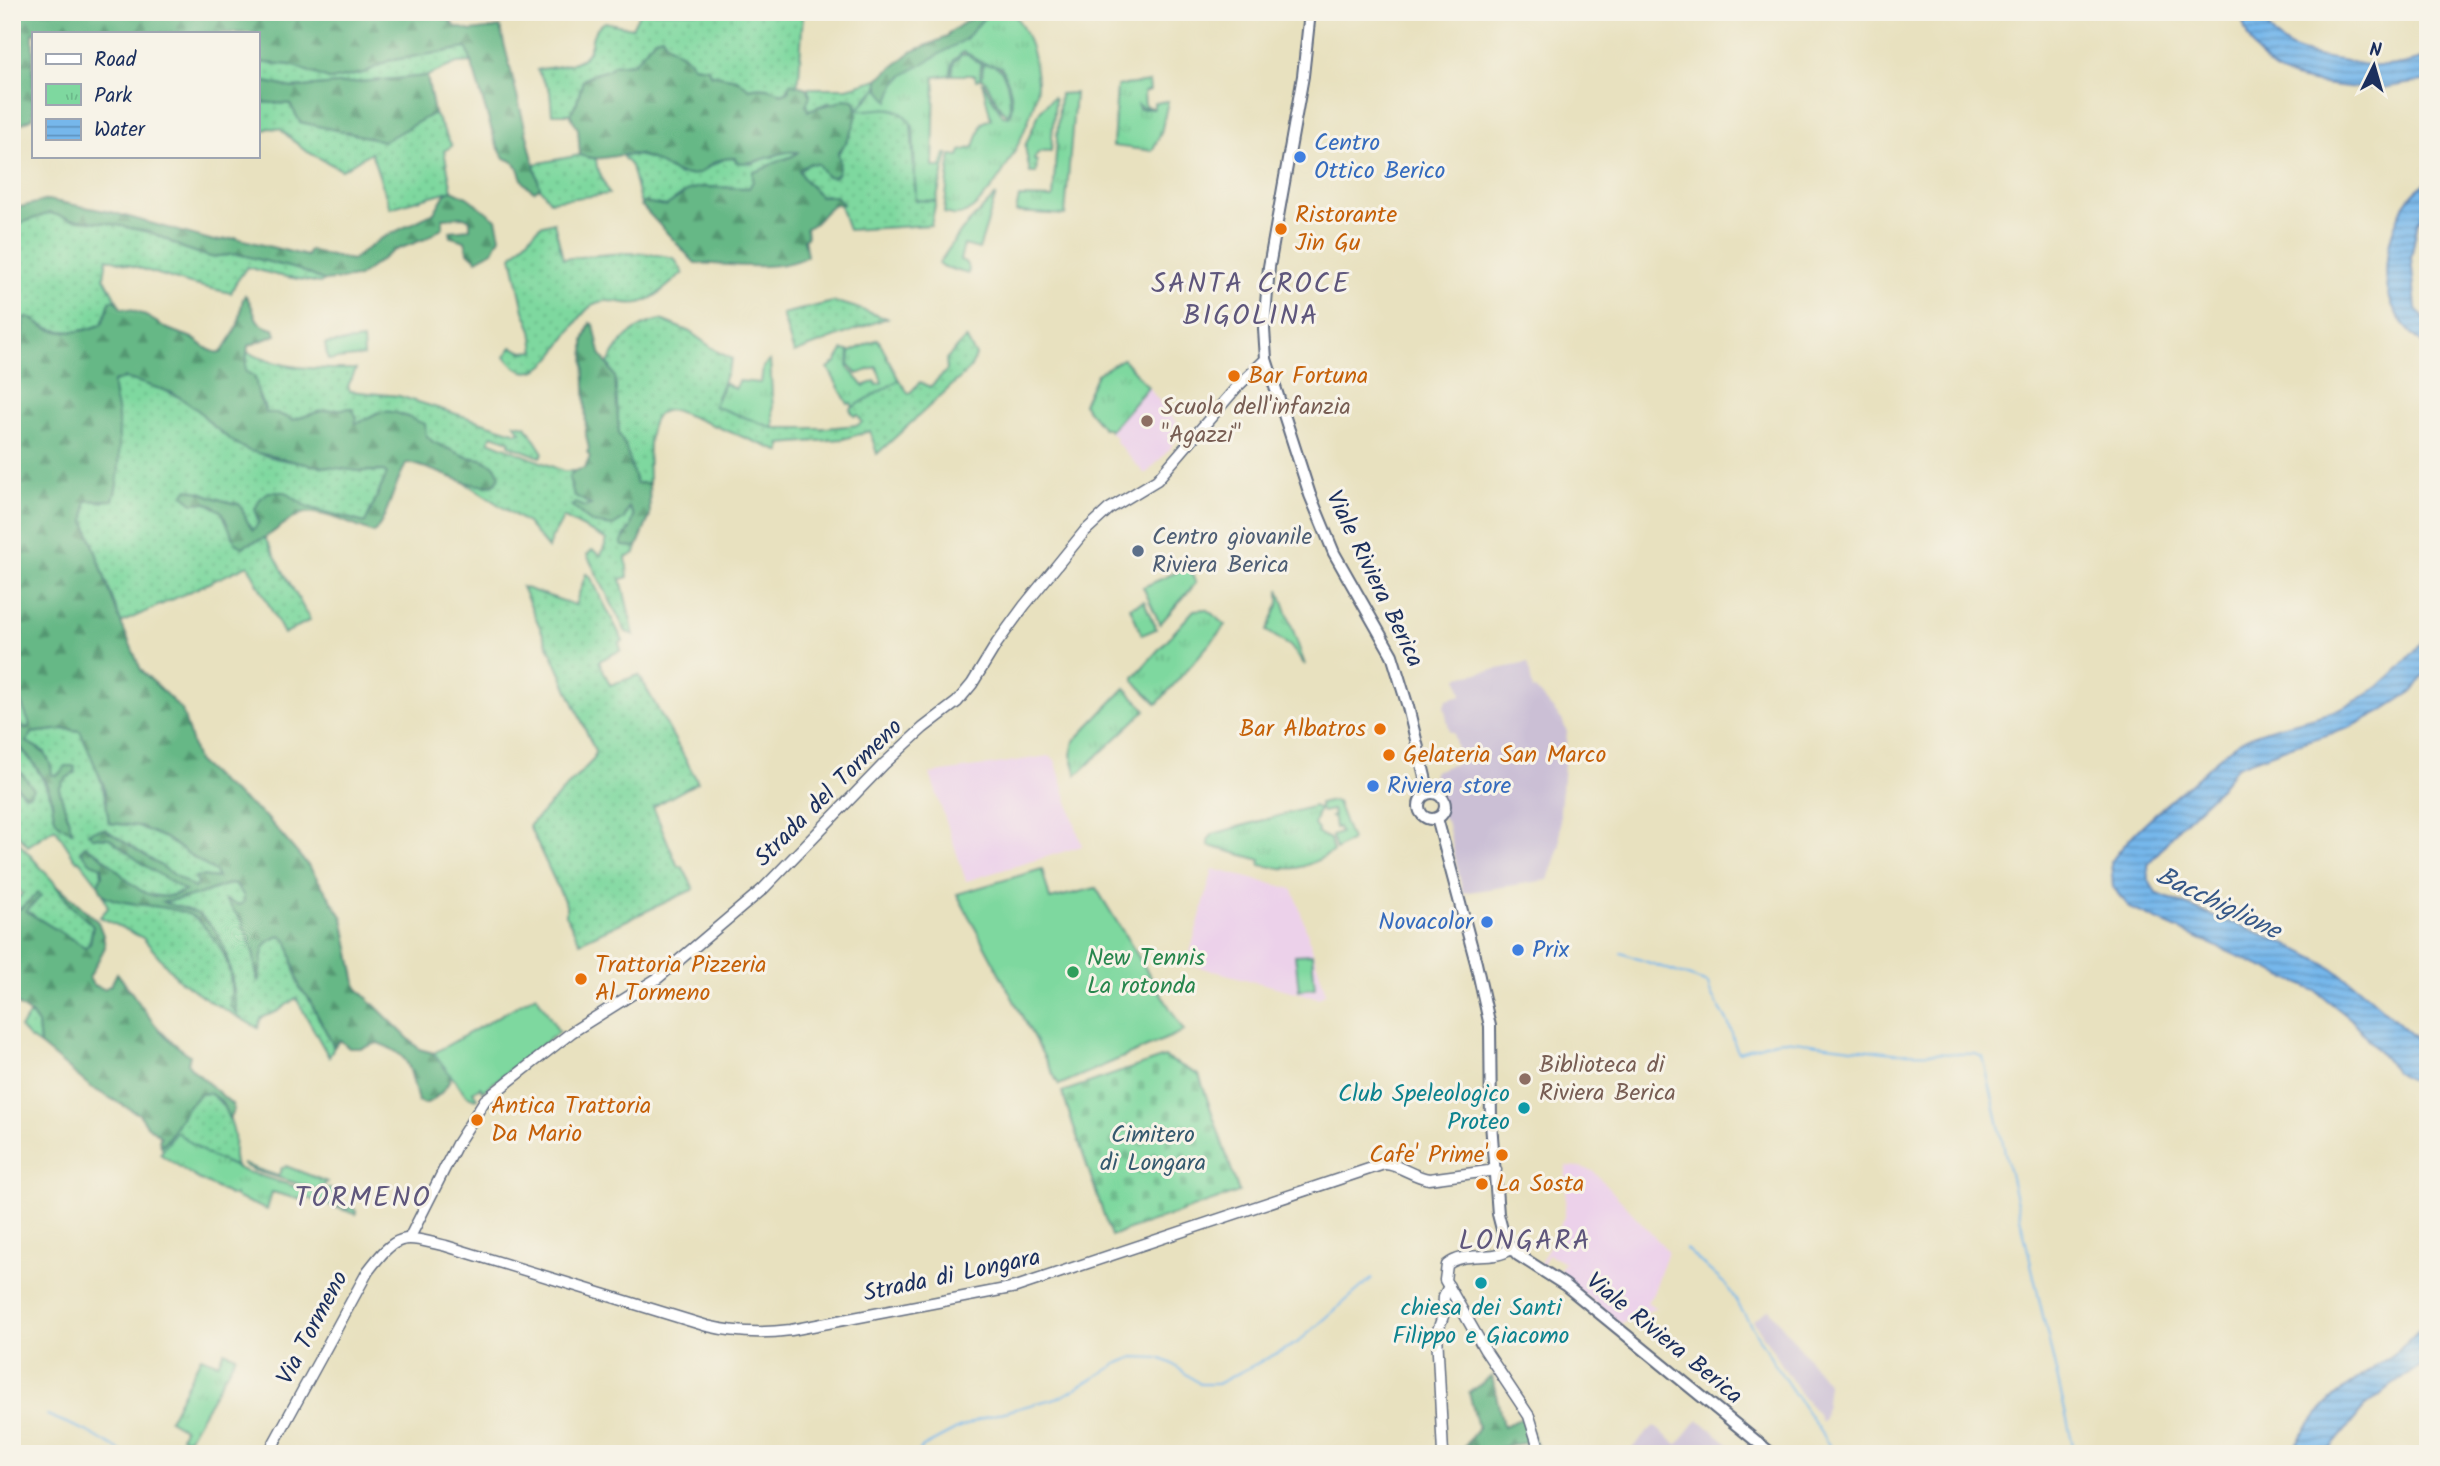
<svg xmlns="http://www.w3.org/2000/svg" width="2440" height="1466" font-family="Kalam,sans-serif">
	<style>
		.built { fill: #ecd1ea }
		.industrial { fill: #cbbfd5 }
		.grass { fill: url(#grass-dots); stroke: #4c847e; stroke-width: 2 }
		.forest { fill: url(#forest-firs); stroke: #407472; stroke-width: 2 }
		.cemetery { fill: url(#cemetery-stones); stroke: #4c847e; stroke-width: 2 }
		.park { fill: url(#park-tufts); stroke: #4c847e; stroke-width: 2 }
		.garden { fill: #7ed89f; stroke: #4c847e; stroke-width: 2 }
		.water { fill: url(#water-rules); stroke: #4873a4; stroke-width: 2 }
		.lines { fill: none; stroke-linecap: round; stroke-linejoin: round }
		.stream { stroke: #76b7eb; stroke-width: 2 }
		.secondary-casing { stroke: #636d80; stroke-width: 13 }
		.primary-casing { stroke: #636d80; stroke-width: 14 }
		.secondary { stroke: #fff; stroke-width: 10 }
		.primary { stroke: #fff; stroke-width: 10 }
		.shop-dot { fill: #3f7fe0; stroke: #f7f3e8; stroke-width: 2.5 }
		.food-dot { fill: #e8710a; stroke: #f7f3e8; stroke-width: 2.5 }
		.education-dot { fill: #8d6e63; stroke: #f7f3e8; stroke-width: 2.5 }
		.service-dot { fill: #5c6f8a; stroke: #f7f3e8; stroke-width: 2.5 }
		.leisure-dot { fill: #2e9e5b; stroke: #f7f3e8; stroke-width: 2.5 }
		.culture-dot { fill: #0f9aa8; stroke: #f7f3e8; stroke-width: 2.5 }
		.labels { text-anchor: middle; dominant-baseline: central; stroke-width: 6; stroke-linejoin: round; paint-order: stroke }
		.shop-label { font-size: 24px; fill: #366cbe; stroke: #f7f3e8; text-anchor: start }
		.food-label { font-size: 24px; fill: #c56008; stroke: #f7f3e8; text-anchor: start }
		.education-label { font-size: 24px; fill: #785e54; stroke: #f7f3e8; text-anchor: start }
		.service-label { font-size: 24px; fill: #4e5e75; stroke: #f7f3e8; text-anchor: start }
		.street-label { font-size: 24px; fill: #1b2f5e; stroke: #f7f3e8 }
		.leisure-label { font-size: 24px; fill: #27864d; stroke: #f7f3e8; text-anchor: start }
		.culture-label { font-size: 24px; fill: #0d838f; stroke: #f7f3e8; text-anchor: end }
		.park-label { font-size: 24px; fill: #34596e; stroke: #f7f3e8 }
		.water-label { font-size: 26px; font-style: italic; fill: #365888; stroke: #f7f3e8 }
		.quarter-label { font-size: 28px; letter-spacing: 2px; fill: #5e567c; stroke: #f7f3e8 }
	</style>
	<defs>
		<pattern id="grass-dots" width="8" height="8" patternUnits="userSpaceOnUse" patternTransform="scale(1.75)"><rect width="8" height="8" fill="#7ed89f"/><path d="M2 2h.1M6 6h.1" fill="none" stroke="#6cba8b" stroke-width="1.8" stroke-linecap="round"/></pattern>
		<pattern id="forest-firs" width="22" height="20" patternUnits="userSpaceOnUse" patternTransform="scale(1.75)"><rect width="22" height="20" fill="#66b886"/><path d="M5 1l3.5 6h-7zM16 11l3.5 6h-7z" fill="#539671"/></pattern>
		<pattern id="cemetery-stones" width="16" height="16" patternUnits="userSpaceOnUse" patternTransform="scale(1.75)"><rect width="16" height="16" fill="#7ed89f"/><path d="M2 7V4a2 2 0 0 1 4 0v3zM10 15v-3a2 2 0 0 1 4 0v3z" fill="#6cba8b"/></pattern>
		<pattern id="park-tufts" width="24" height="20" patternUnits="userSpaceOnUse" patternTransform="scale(1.75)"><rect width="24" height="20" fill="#7ed89f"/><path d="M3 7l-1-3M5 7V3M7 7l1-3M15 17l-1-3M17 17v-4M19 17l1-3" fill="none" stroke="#6cba8b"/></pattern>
		<pattern id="water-rules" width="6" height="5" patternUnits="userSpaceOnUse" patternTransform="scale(1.75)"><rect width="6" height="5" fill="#76b7eb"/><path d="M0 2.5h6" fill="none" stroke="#6095c2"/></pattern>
	</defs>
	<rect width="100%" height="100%" fill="#f7f3e8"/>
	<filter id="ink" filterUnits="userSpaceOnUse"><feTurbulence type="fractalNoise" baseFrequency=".0143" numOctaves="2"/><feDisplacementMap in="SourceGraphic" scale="14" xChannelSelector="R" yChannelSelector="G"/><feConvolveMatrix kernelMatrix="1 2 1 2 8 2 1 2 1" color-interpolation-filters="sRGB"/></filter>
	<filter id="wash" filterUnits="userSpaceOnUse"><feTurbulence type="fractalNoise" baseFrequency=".00686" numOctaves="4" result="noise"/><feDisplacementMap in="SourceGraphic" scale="28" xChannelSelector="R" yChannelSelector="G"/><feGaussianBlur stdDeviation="1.57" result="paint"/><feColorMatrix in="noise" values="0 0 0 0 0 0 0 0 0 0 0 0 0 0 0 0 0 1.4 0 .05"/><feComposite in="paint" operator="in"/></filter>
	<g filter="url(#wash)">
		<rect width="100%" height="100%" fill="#e8e1bf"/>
		<g class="built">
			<polygon points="1148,387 1185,433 1172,444 1171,448 1147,473 1144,473 1116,442 1117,439 1110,431"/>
			<polygon points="1049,756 1055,760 1082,846 966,881 930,774"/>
			<polygon points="1213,869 1292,889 1296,897 1326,993 1318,998 1187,964"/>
			<polygon points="1566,1166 1580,1167 1593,1171 1668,1251 1653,1294 1647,1302 1656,1308 1621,1324 1568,1282 1560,1271 1564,1262 1548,1255 1543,1265 1540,1264 1565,1215"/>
		</g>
		<g class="industrial">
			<polygon points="1528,663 1533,690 1536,690 1562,720 1567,732 1560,810 1560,844 1548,880 1463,893 1447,821 1444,820 1433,784 1434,771 1460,762 1453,732 1450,732 1444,706 1447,699 1462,695 1458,677"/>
			<polygon points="1769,1309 1828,1384 1824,1419 1821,1422 1818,1414 1802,1396 1753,1320"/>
			<polygon points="1698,1419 1741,1454 1633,1454 1629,1451 1654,1426 1677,1445"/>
		</g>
		<g class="grass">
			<path d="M640,12H803L799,78L797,84H790L788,91L782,94C770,88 762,85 749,89L693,66C687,54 675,52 665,43L645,51L634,63L614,65L608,70L594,74L583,80L577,102L570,114H552L550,91L537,70C551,67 576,66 586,55C596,43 586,34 605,22L632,28Z"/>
			<polygon points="457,48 468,48 472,62 457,63 427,76 292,88 257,80 257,62 291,65 310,71 378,65 387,61"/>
			<path d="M878,79V88L866,98L862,110C881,105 899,106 911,123L916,200L936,201L931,225L848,230L840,206L843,204L827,195L820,196L803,178L799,170L810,163L818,164L825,172L840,162L838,153C850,140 856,123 857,105L827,103L807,111L806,105L810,96L807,88H847Z"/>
			<polygon points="257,102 290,104 383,141 434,113 452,146 444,151 452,190 390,208 371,152 342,170 304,150 280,129 269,128 257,134"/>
			<path d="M789,151L799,152C789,159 783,159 774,164C764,169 755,179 749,188L701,187L689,190L666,206L644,202L641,205L631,166L622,156C643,152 662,162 678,175C686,174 699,174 706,169C724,158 728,154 749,164Z"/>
			<polygon points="580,155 596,159 597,167 609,194 550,201 540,188 534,164"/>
			<path d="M50,213L71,219L108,223L153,233L183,248L210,257L238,254L300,270L325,281L320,283L276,275L247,267L235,284L231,293L190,284L107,258L104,277L117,301L111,300L102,325C81,334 57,334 37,323L23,325L21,362L12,385V226Z"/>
			<path d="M554,222L563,259C601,255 636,249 674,258L683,273C671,282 655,300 639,303C625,306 610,297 596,303C567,317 543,408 505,356L512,347L523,352L535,351L532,330L524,311L512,256L540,226Z"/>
			<path d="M833,302C853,304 868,314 887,318L794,353L782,314Z"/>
			<path d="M661,320L690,332L718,352L732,359L714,406L774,428H825L858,425L862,422L858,415L854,416L850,409L899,380L909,394L920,382L930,387L947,370L946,359L966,338L976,356L970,369L877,454L870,431L843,439L781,444V452L682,413C675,411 667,408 660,413C645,422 649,467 649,483H636L626,448L619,434L615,377L608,363C621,340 635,324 661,320Z"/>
			<path d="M247,352C282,370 318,369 356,369L348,386L350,391L399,396L517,433L521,432L515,424L526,426L543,453L540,457L509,445L510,441L492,435L489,441L563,471H574L569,478L574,495L591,505L585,507L572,506L592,523L628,507L634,515L631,527L624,536V546L637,547L635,553L626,558L628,577L621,579L634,635L626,632L587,555L592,550L601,555L607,540L563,517C559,529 551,536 548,548L527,523L462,481L489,486L482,459C469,458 434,448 427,436C425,433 425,428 424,424L378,412L360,423H355L351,408L321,411L293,420L276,413H266L264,405L245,371Z"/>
			<path d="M125,378C151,385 179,393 199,411C210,421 219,432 231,440C259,459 298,463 330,466C348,469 365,473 384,471L387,474L365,523L307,507L285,492L256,515L259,522L254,531C246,523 245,513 239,504L227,503L201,492L183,495C196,506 212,499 223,513C231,524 230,540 243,547L250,541L265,538L310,620L284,634L248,565L121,623L85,521L86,500L104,502C109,479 116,454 118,431C118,414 112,399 113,382Z"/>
			<polygon points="586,574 590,576 623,641 619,643 621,650 599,661 610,685 639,675 698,782 653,807 678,867 682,866 694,889 580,942 566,916 566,905 529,826 594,759 595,751 522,587 575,605"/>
			<polygon points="12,604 22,631 16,662 17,691 31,725 26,728 18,725 12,717"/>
			<path d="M65,729L80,731C96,761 106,790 109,823L138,826L165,838L215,872L219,878L201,876L196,878L198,883L194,888L105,830L93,837L109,838L186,891L165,897L140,893L99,853L102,876L98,884L81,862L75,859L55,828L28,846L12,828V781L24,795V776L12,764V739C35,762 50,786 55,818L72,831L59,789L64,780L74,773L52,775L45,752L27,742L31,733Z"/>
			<polygon points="12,835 93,926 89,944 85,948 25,910 35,903 34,896 21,908 12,910 12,893 20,897 22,893 12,885"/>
			<path d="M229,884L235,885L244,896L245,902L239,905L226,901L242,921L253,951L257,980C261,959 258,941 281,936L288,941L300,989L308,997L334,1047L329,1057L296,998L278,1011L261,1018L258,1028L211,1002L178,979L143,938L100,917L108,908L103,894C129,906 176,903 197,919C205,926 212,936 218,944C230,962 233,985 230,1006L237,1012C228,955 226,916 160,903L197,895Z"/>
			<polygon points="30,1014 38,1024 40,1045 29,1038 20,1028"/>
			<path d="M209,1093C224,1103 231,1117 234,1134C236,1147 231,1151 236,1167L208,1155L176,1132L163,1150L161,1145L167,1140L188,1106L200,1094Z"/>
		</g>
		<g class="forest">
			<path d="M12,12H461L448,17L454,26L471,31L500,27L540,188L534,191C531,189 528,187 525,184C516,172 523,163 504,158L495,141L467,48L388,61L364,73L331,80L291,65L257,62V33H33V118L12,128Z"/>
			<path d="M980,12H989L966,39L904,75L895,85L889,101C881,95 878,88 878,79L911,52L947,37L949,33Z"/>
			<path d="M662,36C670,53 685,50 693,66L708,68L710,74L737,79L749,89C762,86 770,88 782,94L788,91L790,83L807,88L810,96L806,105L808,111C820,104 834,106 844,99L854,100C863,115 848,141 838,153L840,162L838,173L834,177L826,176L818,164L810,163L799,170L803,178L820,196H836L843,204L840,206L835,204C823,210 817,226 806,228L807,238L804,239L807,256C780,273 726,264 695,263L641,205L644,202L666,206L689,190L701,187L749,188L753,181V172C765,170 766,166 776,162C786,158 791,159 798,152C774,150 759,166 736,162L735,158C728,158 720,159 713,163C705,168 701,175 690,175C672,176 658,159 640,155C620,151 601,164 580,155L578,129L570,114L577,102L583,80L594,74L608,70L614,65L634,63L655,38Z"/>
			<polygon points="427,76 434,113 384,141 300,122 290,104 257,102 257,80 292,88"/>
			<polygon points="452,190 467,197 496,219 500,237 493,251 477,260 468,252 465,241 451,237 450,231 470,229 470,220 464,217 443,218 443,227 425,239 393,251 358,277 325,281 300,270 238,254 210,257 183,248 153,233 108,223 71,219 50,213 12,226 12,209 48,200 111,212 214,241 236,238 307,256 310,250 326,255 352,260 380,239 434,213 446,192"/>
			<path d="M245,295C258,310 250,325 274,329L276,335L248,346L245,371L255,377L259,398L266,413H276L293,420L321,411L352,408L357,418L355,423C363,423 368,417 375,414C392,406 409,419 425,424L426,435L433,442L469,458L482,459L495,466L500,476L495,484C472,492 433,466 407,463C394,483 388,517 374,533C356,527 323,510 305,513C291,516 279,529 267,536C260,542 251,541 243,547L236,544L222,512L208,503H193L183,495L188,489C206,493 221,502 239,504C245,513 246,523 253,530L259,522L255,509L260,499L268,492H285L307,507L365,523L387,474L384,471H360L310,465L249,451L232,441L213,426L199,411L173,393L125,378L113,382C112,394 117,404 118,416C119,443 122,475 113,500L86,501L85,521L119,618L141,670L182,710L197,761L221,783L268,819L311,869L343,918L357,988L419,1049L434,1053L451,1076C447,1090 437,1098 425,1104L418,1101C408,1068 415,1057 378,1043L362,1048H349L340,1040L334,1047L308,997L300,989L288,942L281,936C255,942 265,960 258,982L253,951L242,921L225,900L239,905L244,902V896L236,885L228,884L197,895L163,902C173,907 188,908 198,914C231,936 231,979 237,1013L230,1006C233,985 230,962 218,944C212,936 205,926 197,919C176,903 117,907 103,894C101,891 100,888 98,884L102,876V867L91,863L80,851L85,846C123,863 137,914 185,891L144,865L109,838L93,837L88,833L95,830L105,829L194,888L198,883L195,877L201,876L218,878L215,872L165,838L138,826L109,823L104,786L80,731L65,729L31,733L27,742C43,751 51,756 52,775H58L66,766H75L74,773L64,780L59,789L72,831C65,829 58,826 55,818C52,811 53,802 51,795C43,773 29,755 12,739V717L18,725L26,728L30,725L17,692L16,662L22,631L12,604V385C25,361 17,339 26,317C35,318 38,324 46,328C63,335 85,332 102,324L111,300L117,301L121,308C139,310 151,319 166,328C174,332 184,334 192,338C203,344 207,352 221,353C229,341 237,331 240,317C242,308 240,303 245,295Z"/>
			<polygon points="590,323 594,325 600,353 615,377 619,434 626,448 636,483 649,483 650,516 637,547 623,546 621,543 631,527 634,516 629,507 624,519 613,526 592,523 572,506 575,503 585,507 591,505 574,495 569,478 574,471 585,468 590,457 587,452 589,449 586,435 584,341"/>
			<polygon points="12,764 24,776 33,788 30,794 25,795 12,781"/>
			<path d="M56,886L61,888L98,922L103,935L105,947L89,978L93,985L104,989L111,985L117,973C142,1004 154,1033 190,1055L188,1063L191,1068L232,1104L234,1110L229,1119L221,1101L209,1093L200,1094L188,1106L167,1140L161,1145L159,1140L161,1137L147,1125L139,1114L92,1088L40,1045L38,1024L32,1015L12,1001V910L21,908L38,893L41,896L26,911L85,947L90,944L93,926L69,904Z"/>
			<path d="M1492,1376L1503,1426L1525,1417L1541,1454H1525L1526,1443C1502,1445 1485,1454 1460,1454L1478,1427L1469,1393Z"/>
		</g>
		<polygon class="cemetery" points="1164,1057 1199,1075 1239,1192 1111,1236 1062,1092"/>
		<g class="park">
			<path d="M989,12H1013C1028,33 1036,58 1037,83C1037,117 996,198 965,213C958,217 952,215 944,213L951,155L959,156L961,151L974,147L982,123L991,119L982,81L1003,116L1009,117C1016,102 1009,80 1001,67C994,64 991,65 984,63C976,61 972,54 963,52L953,61L950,75L935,77L933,167H941L945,154H948L936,201L916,200L913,127C897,98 881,112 857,110L878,88L889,101L895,85L904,75L966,39Z"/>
			<polygon points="961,55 968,55 981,64 980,79 976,80 975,75 952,75 954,62"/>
			<path d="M983,64C984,64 994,65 995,66C1008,71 1013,105 1008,115L1001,109L984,79H982Z"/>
			<polygon points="1149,82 1150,90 1144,92 1145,107 1152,107 1143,108 1138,105 1139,109 1154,109 1154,103 1168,101 1161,133 1152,151 1113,146 1117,86"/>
			<polygon points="1075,93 1065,215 1016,212 1019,197 1053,198 1060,94"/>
			<path d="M1053,97L1055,100L1051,151C1042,150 1037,151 1034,160L1037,161L1036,173H1030L1025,146L1040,111Z"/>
			<polygon points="996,195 979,249 964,245 960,260 965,262 969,269 968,274 941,266 939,263 962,230"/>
			<polygon points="878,339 899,380 853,407 851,403 848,404 828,368 836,362 843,350 849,351 848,368 864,386 875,381 877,385 882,383 877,367 857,374 849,365 850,352"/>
			<polygon points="1123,359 1148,387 1110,431 1108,428 1103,428 1083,404 1097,374"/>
			<polygon points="770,360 774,428 714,406 724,383 735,389 739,381 761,383 763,367"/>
			<polygon points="1279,589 1305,665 1290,646 1267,631 1279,603"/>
			<polygon points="1206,609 1226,625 1157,704 1134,681 1134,677 1194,610"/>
			<polygon points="1125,688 1146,710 1077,775 1071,755 1074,741"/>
			<path d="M1333,801L1337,802L1351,840L1336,850L1332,836L1340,833L1338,827L1335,828L1334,819L1331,817L1334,816L1332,810L1323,812L1319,809L1314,825L1318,830L1317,833L1330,839L1333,852C1301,869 1297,872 1260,865L1261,860L1209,846L1208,840L1213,834L1314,806L1317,808L1320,807L1319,804Z"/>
			<polygon points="176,1132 208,1155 244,1171 319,1194 329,1188 341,1200 337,1200 335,1205 349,1209 350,1206 356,1211 356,1214 304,1197 302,1200 272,1192 267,1210 235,1197 235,1194 232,1196 198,1179 160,1154"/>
			<polygon points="242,1164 278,1176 282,1168 286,1166 327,1182 322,1188 315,1189 253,1170"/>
			<polygon points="224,1351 236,1356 188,1439 181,1437 184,1429 169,1420 201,1357 218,1363"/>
		</g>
		<g class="garden">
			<polygon points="363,340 364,356 328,360 325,344"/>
			<polygon points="1188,567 1196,583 1160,624 1143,587"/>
			<polygon points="1144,601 1156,629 1142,635 1130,607"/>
			<polygon points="1042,869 1050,899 1096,888 1184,1031 1059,1085 957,894"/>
			<polygon points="1312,954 1315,988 1299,990 1295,955"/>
			<polygon points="536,995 559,1032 483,1091 480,1087 473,1092 477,1098 475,1099 466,1095 434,1053"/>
		</g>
		<g class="water">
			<path d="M2241,12H2264C2270,52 2314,56 2346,61C2357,63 2368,66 2379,66C2395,67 2412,62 2428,57V80C2412,83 2395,87 2379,88C2355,89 2291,83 2272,68C2255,55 2244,33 2241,12Z"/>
			<path d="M2428,182V210L2418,221L2411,258L2416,308L2428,323V348C2416,338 2402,325 2395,311C2375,275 2391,202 2428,182Z"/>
			<path d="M2428,634V669L2414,690L2380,712L2349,728L2294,745L2237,766L2221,787L2180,826L2148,865L2149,881L2156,893C2217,920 2287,937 2342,975C2373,997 2398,1025 2428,1048V1091L2396,1072L2351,1019L2316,991L2130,908L2113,887L2111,862C2136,827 2162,808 2194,780C2208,768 2223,752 2239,742C2261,729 2290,724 2315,717C2368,702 2395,677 2428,634Z"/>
			<path d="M2428,1314V1361L2391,1386L2364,1408L2326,1454H2290C2302,1436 2314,1416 2330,1401C2355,1375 2418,1347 2428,1314Z"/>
		</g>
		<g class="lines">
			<g class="stream">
				<path d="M1621,953L1708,983C1710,1001 1726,1013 1731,1030C1734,1038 1733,1045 1739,1052L1775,1041L1785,1040L1894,1053L1975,1054L1983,1057L2075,1454"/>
				<polyline points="1686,1249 1727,1286 1772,1360 1835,1454"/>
				<polyline points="47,1415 86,1431 126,1454"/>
				<polyline points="916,1454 923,1447 959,1428 986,1417 1063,1396 1119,1363 1134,1357 1159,1358 1171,1363 1200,1384 1217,1384 1297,1343 1372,1278"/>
			</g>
		</g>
	</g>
	<g filter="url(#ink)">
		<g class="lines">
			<g class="secondary-casing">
				<g id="secondary">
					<polyline points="410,1237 457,1144 485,1100 572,1032 658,978 763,889 884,764 923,728 957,702 972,684 997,643 1024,606 1084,532 1109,509 1157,480 1237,387 1266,359"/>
					<path d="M1511,1249C1492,1262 1465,1250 1447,1265L1445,1280L1485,1350L1529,1416L1541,1454"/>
					<path d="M268,1454L368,1271C397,1233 402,1235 446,1246L707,1326C736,1333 762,1334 791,1330L1016,1287L1384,1164C1397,1163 1413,1177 1429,1179L1496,1170"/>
					<polyline points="1443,1454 1437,1333 1443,1316 1444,1296 1449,1286"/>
				</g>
			</g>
			<g class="primary-casing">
				<g id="primary">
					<polyline points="1310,12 1303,76 1269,267 1264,329 1266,359 1310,495 1334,553 1392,655 1408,707 1429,793"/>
					<circle cx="1432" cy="806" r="13"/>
					<polyline points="1437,818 1476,963 1490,1026 1491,1123 1498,1214 1505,1241 1518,1255 1565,1285 1772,1454"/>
				</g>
			</g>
			<use href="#secondary" class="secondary"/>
			<use href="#primary" class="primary"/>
		</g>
	</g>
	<g class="shop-dot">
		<circle cx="1300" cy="157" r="7"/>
		<circle cx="1373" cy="786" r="7"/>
		<circle cx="1487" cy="922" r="7"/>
		<circle cx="1518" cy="950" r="7"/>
	</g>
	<g class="food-dot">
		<circle cx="1281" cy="229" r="7"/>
		<circle cx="1234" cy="376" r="7"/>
		<circle cx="1380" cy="729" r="7"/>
		<circle cx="1389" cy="755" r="7"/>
		<circle cx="581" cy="979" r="7"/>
		<circle cx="477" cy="1120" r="7"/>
		<circle cx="1502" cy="1155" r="7"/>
		<circle cx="1482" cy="1184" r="7"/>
	</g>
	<g class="education-dot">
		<circle cx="1147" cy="421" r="7"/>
		<circle cx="1525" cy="1079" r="7"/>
	</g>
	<circle class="service-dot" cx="1138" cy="551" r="7"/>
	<circle class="leisure-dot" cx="1073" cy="972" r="7"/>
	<g class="culture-dot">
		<circle cx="1524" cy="1108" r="7"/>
		<circle cx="1481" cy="1283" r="7"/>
	</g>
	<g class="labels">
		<g class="shop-label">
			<text x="1314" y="143">Centro<tspan x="1314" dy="28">Ottico Berico</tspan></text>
			<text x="1387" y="786">Riviera store</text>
			<text x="1473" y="922" text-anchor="end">Novacolor</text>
			<text x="1532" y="950">Prix</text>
		</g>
		<g class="food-label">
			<text x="1295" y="215">Ristorante<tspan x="1295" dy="28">Jin Gu</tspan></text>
			<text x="1248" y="376">Bar Fortuna</text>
			<text x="1366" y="729" text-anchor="end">Bar Albatros</text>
			<text x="1403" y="755">Gelateria San Marco</text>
			<text x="595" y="965">Trattoria Pizzeria<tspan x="595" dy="28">Al Tormeno</tspan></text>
			<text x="491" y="1106">Antica Trattoria<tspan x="491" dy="28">Da Mario</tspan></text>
			<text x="1488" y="1155" text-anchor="end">Cafe' Prime'</text>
			<text x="1496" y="1184">La Sosta</text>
		</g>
		<g class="education-label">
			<text x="1161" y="407">Scuola dell'infanzia<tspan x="1161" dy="28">"Agazzi"</tspan></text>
			<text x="1539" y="1065">Biblioteca di<tspan x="1539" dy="28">Riviera Berica</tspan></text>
		</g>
		<g class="service-label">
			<text x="1152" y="537">Centro giovanile<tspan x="1152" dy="28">Riviera Berica</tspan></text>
		</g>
		<g class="street-label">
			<text transform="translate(1374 579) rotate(64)">Viale Riviera Berica</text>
			<text transform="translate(829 793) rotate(-45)">Strada del Tormeno</text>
			<text transform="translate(952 1276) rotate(-12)">Strada di Longara</text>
			<text transform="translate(313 1328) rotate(-62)">Via Tormeno</text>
			<text transform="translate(1664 1339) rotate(39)">Viale Riviera Berica</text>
		</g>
		<g class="leisure-label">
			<text x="1087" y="958">New Tennis<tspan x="1087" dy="28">La rotonda</tspan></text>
		</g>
		<g class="culture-label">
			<text x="1510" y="1094">Club Speleologico<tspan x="1510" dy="28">Proteo</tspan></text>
			<text x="1481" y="1308" text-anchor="middle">chiesa dei Santi<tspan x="1481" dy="28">Filippo e Giacomo</tspan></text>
		</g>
		<g class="park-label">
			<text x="1153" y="1135">Cimitero<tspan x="1153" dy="28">di Longara</tspan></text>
		</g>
		<g class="water-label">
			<text transform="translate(2218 904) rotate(26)">Bacchiglione</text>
		</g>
		<g class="quarter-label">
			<text x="1251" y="284">SANTA CROCE<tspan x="1251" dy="32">BIGOLINA</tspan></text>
			<text x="363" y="1198">TORMENO</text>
			<text x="1525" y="1241">LONGARA</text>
		</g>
	</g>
	<rect width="2440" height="1466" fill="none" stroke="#f7f3e8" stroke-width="42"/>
	<rect x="32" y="32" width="228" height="126" fill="#f7f3e8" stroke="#9fa5b1" stroke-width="2"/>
	<rect x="46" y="54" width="35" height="10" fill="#ffffff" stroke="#9fa5b1" stroke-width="2"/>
	<text x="94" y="66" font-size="21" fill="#1b2f5e">Road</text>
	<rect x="46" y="84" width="35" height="21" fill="url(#park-tufts)" stroke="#9fa5b1" stroke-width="2"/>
	<text x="94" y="102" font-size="21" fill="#1b2f5e">Park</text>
	<rect x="46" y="119" width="35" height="21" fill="url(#water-rules)" stroke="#9fa5b1" stroke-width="2"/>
	<text x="94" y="136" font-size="21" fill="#1b2f5e">Water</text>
	<g transform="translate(2374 66) rotate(5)" stroke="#f7f3e8" stroke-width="5" paint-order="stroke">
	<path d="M0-5L12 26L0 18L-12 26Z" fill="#1b2f5e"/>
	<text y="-10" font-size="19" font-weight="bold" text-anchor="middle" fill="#1b2f5e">N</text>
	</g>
</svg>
